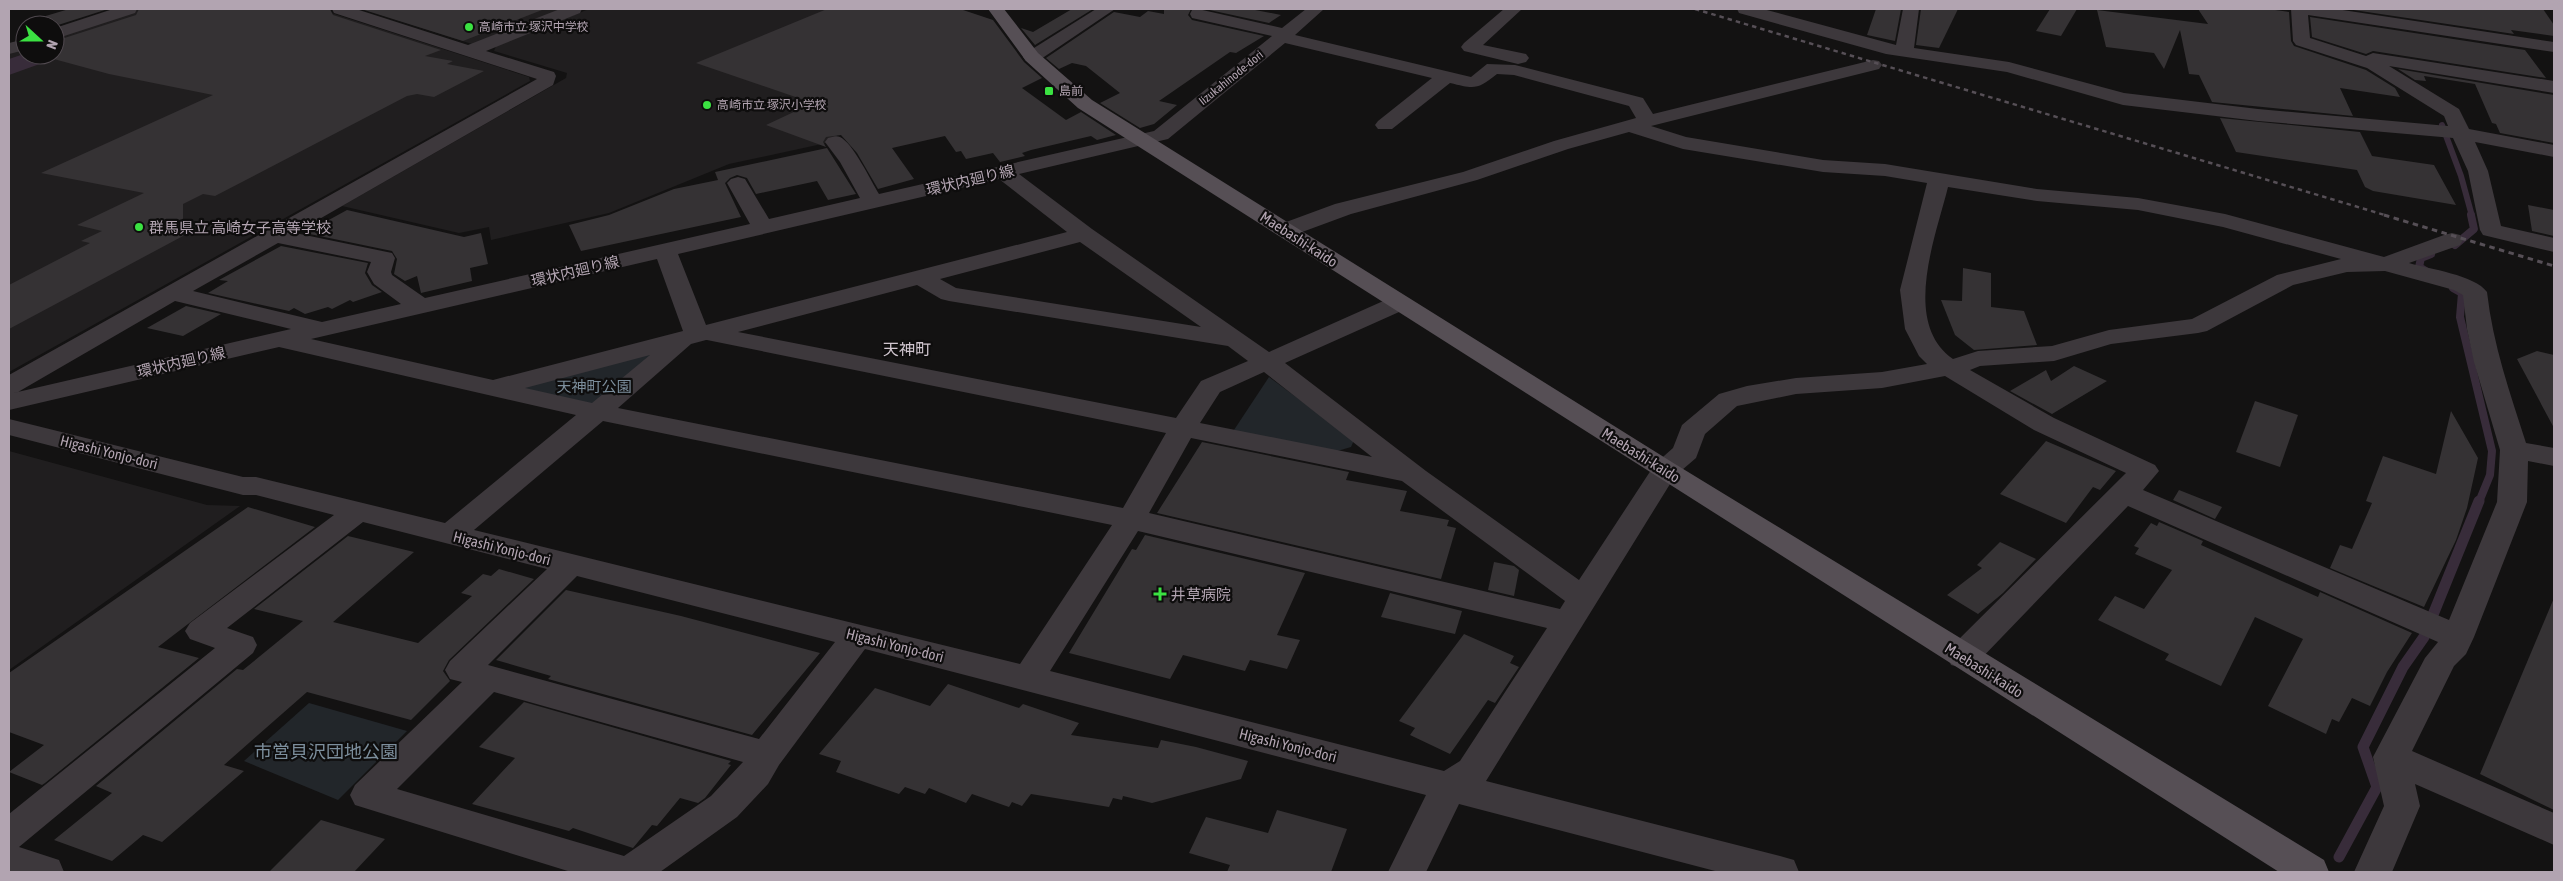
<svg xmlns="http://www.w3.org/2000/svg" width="2563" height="881" font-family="'Asap Condensed','Noto Sans JP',sans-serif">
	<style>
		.built { fill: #201e1f }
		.green { fill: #22262a }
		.water { fill: #382c3a }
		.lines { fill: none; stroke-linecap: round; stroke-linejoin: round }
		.stream-far2 { stroke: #382c3a; stroke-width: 6 }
		.stream-far1 { stroke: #382c3a; stroke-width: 8 }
		.stream { stroke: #382c3a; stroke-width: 11 }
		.building { fill: #353234 }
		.minor { fill: #3d383c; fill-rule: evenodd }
		.major { fill: #564f55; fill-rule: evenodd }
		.rail-far1 { stroke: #564f56; stroke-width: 2.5; stroke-dasharray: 4.5 4; stroke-linecap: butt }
		.rail { stroke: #564f56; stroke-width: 3; stroke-dasharray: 5.5 4.5; stroke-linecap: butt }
		.poi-dot { fill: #3be242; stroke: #0e0d0d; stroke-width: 2 }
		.labels { text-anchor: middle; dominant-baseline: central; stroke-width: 4.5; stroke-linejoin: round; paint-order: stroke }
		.far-poi-label { font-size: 12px; fill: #b2a4b1; stroke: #0e0d0d; text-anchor: start }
		.far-street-label { font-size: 12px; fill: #b2a4b1; stroke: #0e0d0d }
		.street-label { font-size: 15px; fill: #b2a4b1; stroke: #0e0d0d }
		.poi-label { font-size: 15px; fill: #b2a4b1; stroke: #0e0d0d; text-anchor: start }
		.park-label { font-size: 15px; fill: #7c8e9c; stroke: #0e0d0d }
		.neighbourhood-label { font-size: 16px; fill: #cfc5ce; stroke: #0e0d0d }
		.near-park-label { font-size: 18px; fill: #7c8e9c; stroke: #0e0d0d }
	</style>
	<rect width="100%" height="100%" fill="#131212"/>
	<g class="built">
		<polygon points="138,9 319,9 529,77 530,81 9,372 9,53 25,47 25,55 55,55 55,37"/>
		<polygon points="363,9 565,9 475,45"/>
		<polygon points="589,9 910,9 861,31 840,132 831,142 729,164 609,213 491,240 489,227 459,233 342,206 566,78 567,73 494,51 496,46"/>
		<polygon points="9,451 207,505 240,506 9,670"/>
	</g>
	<g class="green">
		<polygon points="676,343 597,408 507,388"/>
		<polygon points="1269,377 1354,440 1351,447 1334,452 1232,433"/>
		<polygon points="309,703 407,731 338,800 244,761"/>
	</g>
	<polygon class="water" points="24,54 25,55 48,61 9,75 9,59"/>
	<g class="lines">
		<polyline class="stream-far2" points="2442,125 2461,176 2472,216"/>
		<g class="stream-far1">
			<polyline points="2455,245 2474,229 2471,215"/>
			<polyline points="2427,272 2419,267 2421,258 2431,254"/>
			<polyline points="2453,288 2462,293 2460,317 2492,451 2490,475 2479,502"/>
		</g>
		<polyline class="stream" points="2339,857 2377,787 2363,747 2403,667 2424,637 2479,501"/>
	</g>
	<g class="building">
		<polygon points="69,9 108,9 55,26 29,21"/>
		<polygon points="139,9 330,9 333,15 441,50 425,56 453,61 447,64 484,71 434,97 417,94 407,96 215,196 203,194 183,204 183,236 9,329 9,285 90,243 81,241 102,231 77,225 144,193 41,173 213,95 109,74 39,55 55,55 55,41 136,15"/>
		<polygon points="361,9 541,9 542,10 463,41"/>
		<polygon points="827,9 960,9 993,20 1024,62 1042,78 1022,88 1066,120 1081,112 1116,135 1097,140 1091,136 1031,150 1022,153 1025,156 1000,162 993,153 966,159 961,151 956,152 945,136 892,148 914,179 878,189 857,153 841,135 826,137 823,142 826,147 766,125 813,103 696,63"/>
		<polygon points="1072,9 1093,9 1035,45 1021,28 1033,32"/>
		<polygon points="1164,9 1191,9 1188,15 1192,20 1264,36 1236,53 1230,52 1159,101 1177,105 1154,124 1140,128 1100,103 1120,93 1086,66 1072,63 1059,69 1046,58 1114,12 1140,17 1148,11 1164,14"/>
		<polygon points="1205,9 1250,9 1281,15 1269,23"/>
		<polygon points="1876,9 1901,9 1895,41 1867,35"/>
		<polygon points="1921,9 1958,9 1939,48 1916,45"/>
		<polygon points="2050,9 2077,9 2061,36 2036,31"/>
		<polygon points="2198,9 2268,9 2289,12 2291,41 2294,46 2366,70 2395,88 2400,97 2340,88 2353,116 2212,102 2199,75 2189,74 2180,30 2164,69 2154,53 2106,47 2097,10 2208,24"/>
		<polygon points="2347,9 2543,9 2554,25 2554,36 2511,30 2514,34"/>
		<polygon points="2310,17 2525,50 2546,78 2373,51 2366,54 2312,37"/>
		<polygon points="2398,69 2554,95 2554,143 2500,133 2496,124 2492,123 2475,84 2424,76 2426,81 2415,80"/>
		<polygon points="2220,118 2360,132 2372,156 2434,165 2456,205 2373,191 2365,187 2357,170 2236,152"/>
		<polygon points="827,148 856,194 828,200 817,181 756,194 747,178 737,175 730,178 725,183 741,217 581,251 569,225 609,215 674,189 718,180 715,172"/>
		<polygon points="2528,205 2554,210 2554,236 2532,231"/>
		<polygon points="347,210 464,237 481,233 488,264 470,268 472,281 421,293 417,276 405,281 394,274 397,259 392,251 305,233"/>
		<polygon points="281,246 368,263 365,273 372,285 382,292 353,302 350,300 332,309 328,307 305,314 294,308 289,311 208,293 228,281 219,280"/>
		<polygon points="1963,268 1991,273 1991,307 2024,311 2037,345 1974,350 1955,335 1941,300 1962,301"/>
		<polygon points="186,306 221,314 183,336 147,328"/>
		<polygon points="2537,351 2554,355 2554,428 2517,359"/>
		<polygon points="2074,366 2107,381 2052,414 2010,391 2046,370 2051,381"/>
		<polygon points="2255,401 2298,415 2280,467 2236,452"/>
		<polygon points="2451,411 2478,458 2467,508 2456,540 2424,607 2330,568 2340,545 2352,549 2372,503 2366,501 2383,456 2436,474"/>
		<polygon points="2046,441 2116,471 2100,490 2093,487 2066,523 2000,494"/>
		<polygon points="1202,442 1349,472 1346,480 1407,491 1400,511 1449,520 1447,526 1456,528 1441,579 1157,513"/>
		<polygon points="2179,490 2222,507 2215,519 2173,500"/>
		<polygon points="248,507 315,527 158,647 199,658 45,783 42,785 9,772 44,745 9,732 9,673"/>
		<polygon points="2159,522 2203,541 2201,545 2318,597 2320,592 2412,633 2387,672 2370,706 2352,698 2339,722 2332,719 2326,734 2268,706 2303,639 2255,617 2221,686 2165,660 2169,654 2098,620 2115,596 2144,609 2172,570 2135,554 2139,548 2134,546 2151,523 2157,526"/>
		<polygon points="1145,535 1305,573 1277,635 1300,640 1287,669 1250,660 1245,671 1183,655 1170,679 1069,653 1132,549 1136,550"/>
		<polygon points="348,536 414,552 333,622 418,643 472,596 461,593 483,574 491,576 499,569 534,579 449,660 443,671 450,681 411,720 307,692 224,765 244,771 162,842 143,835 112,861 54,840 112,793 96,786 237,669 243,670 303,621 254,609"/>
		<polygon points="2000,542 2036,559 2003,593 1978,614 1947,595 1982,568 1977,565"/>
		<polygon points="1494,562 1514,566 1519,570 1514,596 1488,590"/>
		<polygon points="566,590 681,616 820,653 752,735 548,679 551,676 496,660"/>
		<polygon points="1390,593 1462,611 1455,634 1381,617"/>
		<polygon points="2554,598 2554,810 2480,774"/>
		<polygon points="1464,634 1514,656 1510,663 1519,667 1495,703 1488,700 1450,754 1410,735 1415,728 1399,721"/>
		<polygon points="948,684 1019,708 1023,704 1079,723 1071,735 1158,748 1161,740 1196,747 1248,761 1241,779 1152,803 1123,796 1122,800 1113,798 1109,807 1031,794 1022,806 1012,802 1009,807 972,794 966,803 929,788 925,794 905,787 899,794 836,772 841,761 819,754 875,688 930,706"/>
		<polygon points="524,702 731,761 728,764 731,765 705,798 698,803 680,798 657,826 652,825 633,848 573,828 569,831 472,804 515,758 479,747"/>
		<polygon points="1277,810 1347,829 1331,872 1227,872 1230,865 1189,853 1206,817 1268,833"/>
		<polygon points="321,820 385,839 354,872 269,872"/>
	</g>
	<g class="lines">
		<g class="minor">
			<polygon points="113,9 137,9 135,13 55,39 55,28"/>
			<path d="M332,9H356L468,45L560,9H582L580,13L486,51L554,72L556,76L553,85L295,233L392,253L395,258L391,272L392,275L425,298L750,224L727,183L731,179L738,177L745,179L769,219L860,198L840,162L825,142L828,138C832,137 836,135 840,137C853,143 871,181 879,194L1154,131L1272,36L1192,18L1190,14L1192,10L1198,9L1282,28L1306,9H1324L1295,35L1471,77L1487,64L1515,65L1643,98L1653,114L1873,60L1879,61L1882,65L1879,69L1651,126L1686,137L1823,160L1885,164L2037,189L2138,198L2225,214L2384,257L2444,235L2452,233L2460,235L2463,240L2460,245L2409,263C2429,269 2475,275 2487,292C2493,345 2510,393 2526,443L2554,448V466L2528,461L2527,502L2474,637L2466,654L2454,666L2412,751L2554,813V845L2415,784L2420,806L2392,872H2354L2384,806L2373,757L2425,658L2438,642L2128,506L1975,665L1963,668L1951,665L1947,656L1951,647L2126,473L2034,430L1945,376L1882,388L1796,394L1737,406L1705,434L1696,458L1675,476L1486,781L1780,856L1794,860L1799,872H1719L1459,804L1426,872H1388L1426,795L865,649L779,765L768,784L737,817L660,872H571L355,805L350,795L355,785L462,682L450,679L445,670L450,661L547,569L363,522L227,628L253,637L257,645L253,653L19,847L59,860L64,872H9V814L215,648L190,639L185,631L190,623L334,515L256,495H243L9,435V419L243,477H256L445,523L576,415L279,347L9,410V394L291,329L175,301L18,392L9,394V375L537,79L334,13ZM1285,43L1432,78L1378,121L1375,125L1378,129H1392L1450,83C1475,89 1477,90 1497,74L1514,75L1629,106L1636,118L1554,141L1463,172L1335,204L1278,225L1275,230L1278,235L1286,237L1294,235L1351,214L1477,180L1568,149L1629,132L1683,149L1823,172L1885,176L1927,183L1900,290L1905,329L1919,356L1927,364L1882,372L1796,378L1747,386L1719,394L1682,425L1673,448L1655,464L1579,580L1426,471L1285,363L1408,308L1411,303L1408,298L1399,296L1390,298L1269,352L1092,229L1019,174L1168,139ZM999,179L1067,232L706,325L678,254ZM1948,187L2037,201L2138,210L2223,227L2341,259L2277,275L2192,319L2109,330L2052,346L1978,351L1953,359C1901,323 1936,236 1948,187ZM1080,242L1201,327L956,288L940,279ZM278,243L371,262L367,272L374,284L401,304L322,322L193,291ZM657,259L683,331L493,380L311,339ZM2385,271L2454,290L2463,295L2467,329L2474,362L2500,450L2497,502L2449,620L2143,490L2159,471L2155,465L2054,418L1970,370L1980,366L2054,361L2111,344L2198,333L2207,331L2293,285L2347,272ZM917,285L941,299L949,301L1228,346L1248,361L1201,381L1176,418L738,332ZM706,340H707L1166,433L1123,508L618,408L691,344ZM650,355L592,403L525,388ZM1264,372L1372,457L1200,423L1220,392ZM603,421L1112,525L1020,664L474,530ZM1191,438L1402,481L1565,601L1560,609L1149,513ZM1138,531L1547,628L1460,761L1444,771L1050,671ZM577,576L835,642L759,739L488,665ZM494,692L743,762L711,796L624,856L397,789Z"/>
			<polygon points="1096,9 1115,9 1038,61 1026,61 1023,57 1026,53"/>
			<polygon points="1504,9 1522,9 1483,45 1526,54 1529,58 1526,62 1518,64 1464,51 1461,47 1464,43"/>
			<polygon points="1737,9 1763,9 1896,45 1903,9 1919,9 1914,48 2009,62 2124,93 2258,109 2448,126 2444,116 2367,68 2296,45 2293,41 2291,9 2336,9 2554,42 2554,52 2308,15 2310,38 2366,56 2373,53 2554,81 2554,93 2389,66 2459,109 2469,129 2554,145 2554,157 2475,142 2488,171 2501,226 2554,238 2554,252 2483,235 2480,230 2468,171 2453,138 2258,121 2123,105 2007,72 1886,54 1739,13"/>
			<polygon points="25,39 25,50 9,54 9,43"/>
		</g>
		<polygon class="major" points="988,9 1004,9 1038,53 1092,100 1675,464 2324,860 2329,872 2279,872 1078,108 1026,61"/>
		<polyline class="rail-far1" points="1695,9 2388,216"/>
		<polyline class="rail" points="2384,215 2554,266"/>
	</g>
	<g class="poi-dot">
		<circle cx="469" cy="27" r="5"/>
		<rect x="1044" y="86" width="10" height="10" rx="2.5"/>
		<circle cx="707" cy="105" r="5"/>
		<circle cx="139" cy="227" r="5"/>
		<path d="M1157.5 586.5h5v5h5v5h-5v5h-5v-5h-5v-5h5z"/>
	</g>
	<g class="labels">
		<g class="far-poi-label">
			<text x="479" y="27">高崎市立 塚沢中学校</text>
			<text x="1059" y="91">島前</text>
			<text x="717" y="105">高崎市立 塚沢小学校</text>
		</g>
		<g class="far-street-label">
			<text transform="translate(1231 78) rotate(-39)">Iizukahinode-dori</text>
		</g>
		<g class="street-label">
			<text transform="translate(970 180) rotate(-13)">環状内廻り線</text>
			<text transform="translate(1299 239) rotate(33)">Maebashi-kaido</text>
			<text transform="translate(575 271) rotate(-13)">環状内廻り線</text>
			<text transform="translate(181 362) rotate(-13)">環状内廻り線</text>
			<text transform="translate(109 452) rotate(14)">Higashi Yonjo-dori</text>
			<text transform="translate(1641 455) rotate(32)">Maebashi-kaido</text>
			<text transform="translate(502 548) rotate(14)">Higashi Yonjo-dori</text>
			<text transform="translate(895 645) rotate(14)">Higashi Yonjo-dori</text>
			<text transform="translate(1984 670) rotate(32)">Maebashi-kaido</text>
			<text transform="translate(1288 745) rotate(14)">Higashi Yonjo-dori</text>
		</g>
		<g class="poi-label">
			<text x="149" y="227">群馬県立 高崎女子高等学校</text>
			<text x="1171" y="594">井草病院</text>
		</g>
		<g class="park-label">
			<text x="594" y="386">天神町公園</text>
		</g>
		<g class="neighbourhood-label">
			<text x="907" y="349">天神町</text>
		</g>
		<g class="near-park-label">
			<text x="326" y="751">市営貝沢団地公園</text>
		</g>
	</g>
	<rect width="2563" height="881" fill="none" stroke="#b2a4b1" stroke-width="20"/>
	<g transform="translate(40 40) rotate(111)"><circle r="24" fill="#0e0d0d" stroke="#50494f"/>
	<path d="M0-4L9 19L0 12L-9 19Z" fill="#3be242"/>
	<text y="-8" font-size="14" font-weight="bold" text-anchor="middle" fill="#b2a4b1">N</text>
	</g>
</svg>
